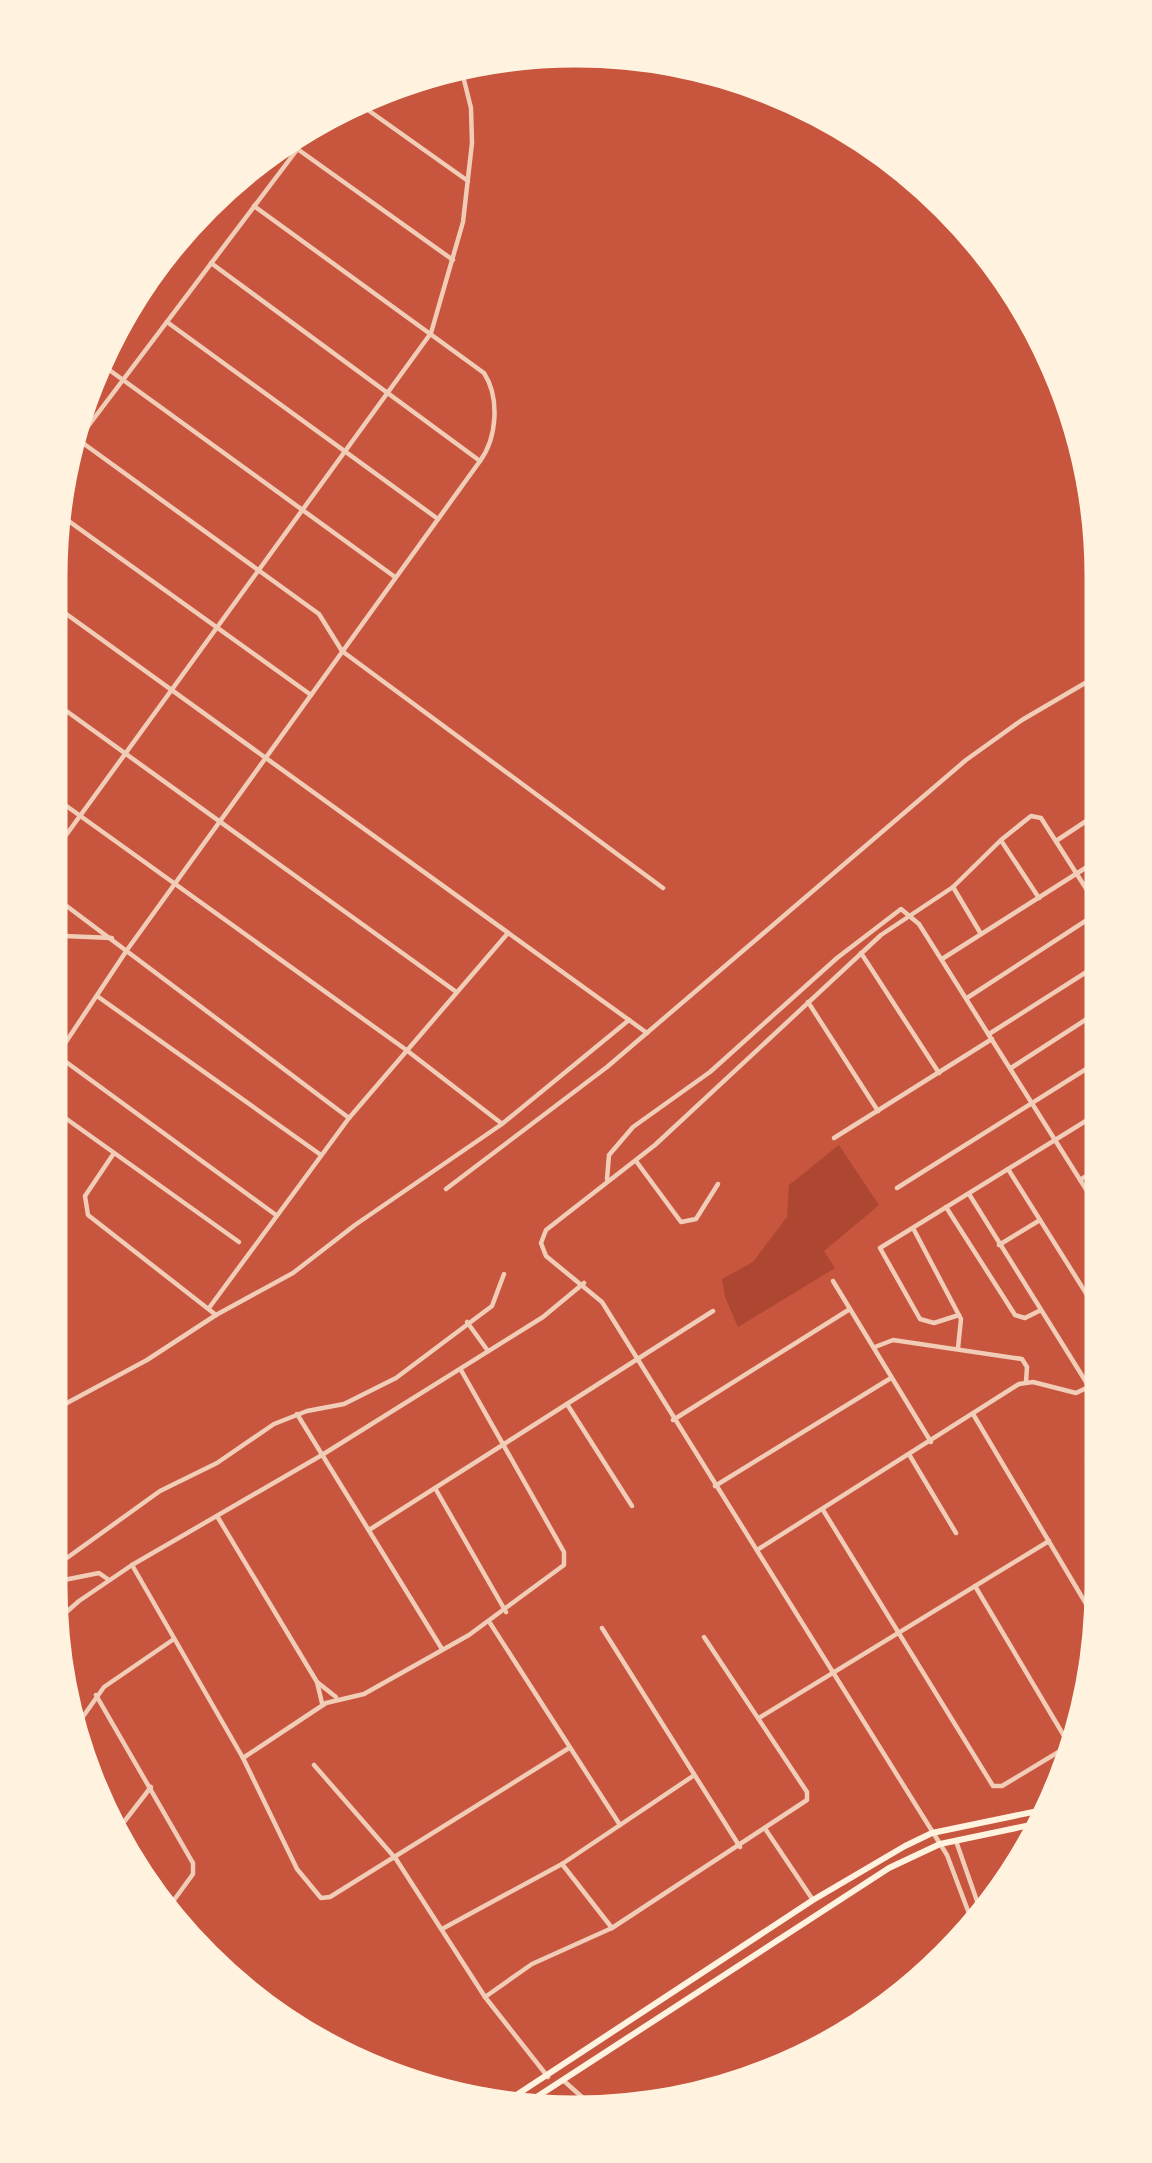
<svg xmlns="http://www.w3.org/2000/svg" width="1152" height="2163" font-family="'Source Sans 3',sans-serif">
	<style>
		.green { fill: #ae4732 }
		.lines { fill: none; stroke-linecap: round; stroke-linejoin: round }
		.minor { stroke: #f1ccb7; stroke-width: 4.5 }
		.primary { stroke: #fff3e0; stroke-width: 6 }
		.rim { fill: none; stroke: #fff3e0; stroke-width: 15 }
	</style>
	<rect width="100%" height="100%" fill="#c8553d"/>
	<polygon class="green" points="839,1145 879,1205 824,1251 835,1268 738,1327 725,1297 722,1279 753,1262 787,1217 789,1185"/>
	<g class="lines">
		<g class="minor">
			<polyline points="351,98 468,181"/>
			<polyline points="282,138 453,260"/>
			<polyline points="211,263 480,461"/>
			<polyline points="167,322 438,519"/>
			<polyline points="90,356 395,577"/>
			<polyline points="69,433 319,614 342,651 663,888"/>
			<polyline points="61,462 324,114"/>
			<polyline points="49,507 311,695"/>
			<polyline points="40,595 647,1033"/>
			<polyline points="40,692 455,991"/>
			<polyline points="1103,754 1109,750"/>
			<polyline points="40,787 405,1049 501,1123"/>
			<polyline points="1056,841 1109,806"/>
			<polyline points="1002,842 1039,898"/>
			<polyline points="40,871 431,333 463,222 472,143 471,108 459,60"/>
			<polyline points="40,886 349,1118"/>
			<polyline points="953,887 981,934"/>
			<polyline points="40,935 112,938"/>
			<polyline points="861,953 939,1073"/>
			<polyline points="942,959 1109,853"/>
			<polyline points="97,996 321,1155"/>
			<polyline points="967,998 1110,905"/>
			<polyline points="808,1002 878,1111"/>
			<polyline points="989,1034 1110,957"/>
			<polyline points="40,1043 276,1215"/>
			<polyline points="1011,1068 1110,1004"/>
			<path d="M40,1081L127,950L480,461C497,438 500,398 484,373L254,206"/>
			<polyline points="40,1100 239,1242"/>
			<polyline points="834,1138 992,1039"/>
			<polyline points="114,1153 85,1196 88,1215 216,1315"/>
			<polyline points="636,1161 681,1222 696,1219 718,1184"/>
			<polyline points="1008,1169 1111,1333"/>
			<polyline points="607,1179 609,1155 633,1127 710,1072 837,958 901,909 919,924 1111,1229"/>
			<polyline points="1080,1180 1110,1161"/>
			<polyline points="897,1188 1110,1054"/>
			<polyline points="446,1189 607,1067 966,760 1022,720 1109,669"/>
			<polyline points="969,1194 1111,1422"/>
			<polyline points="946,1207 1015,1315 1025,1318 1039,1311"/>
			<polyline points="913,1228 961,1319 958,1348"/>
			<polyline points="999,1245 1040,1220"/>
			<polyline points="833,1281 931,1442"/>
			<polyline points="209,1308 349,1118 508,933"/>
			<polyline points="959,1315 934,1323 920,1319 880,1248 1110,1106"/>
			<polyline points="467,1322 488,1351"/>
			<polyline points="875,1347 893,1340 1022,1359 1027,1367 1026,1382"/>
			<polyline points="567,1404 632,1506"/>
			<polyline points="297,1414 442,1649"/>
			<polyline points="973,1414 1107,1639"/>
			<polyline points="39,1418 147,1360 216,1315 293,1273 355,1225 502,1124 629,1020"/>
			<polyline points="673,1420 850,1309"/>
			<polyline points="910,1456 956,1533"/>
			<polyline points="1087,1462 1102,1489 1111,1483"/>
			<polyline points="715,1486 891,1378"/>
			<polyline points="435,1488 506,1612"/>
			<polyline points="1102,1489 1112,1505"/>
			<polyline points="823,1510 993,1786 1002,1786 1080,1739"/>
			<polyline points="217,1516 317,1682 322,1703"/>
			<polyline points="369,1530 713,1311"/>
			<polyline points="757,1550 1019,1384 1033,1382 1076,1393 1111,1376"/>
			<polyline points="132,1565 243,1758 297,1869 321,1898 330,1897 569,1748"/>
			<polyline points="39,1578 160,1491 217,1463 274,1424 307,1411 344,1404 396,1378 492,1306 504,1274"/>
			<polyline points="39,1585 99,1573 109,1580"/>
			<polyline points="975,1586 1070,1746"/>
			<polyline points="490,1623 620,1825"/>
			<polyline points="602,1628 740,1847"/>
			<polyline points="46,1630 79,1601 132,1565 322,1455 543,1317 584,1283"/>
			<polyline points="317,1682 336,1697"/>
			<polyline points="96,1695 193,1863 193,1874 158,1922"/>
			<polyline points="759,1718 1049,1541"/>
			<polyline points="65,1742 104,1687 174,1639"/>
			<polyline points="243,1758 326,1703 364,1694 469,1635 564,1565 564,1552 461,1370"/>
			<polyline points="314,1765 396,1859 485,1997 548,2077"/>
			<polyline points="766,1830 813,1900"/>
			<polyline points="110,1840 151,1787"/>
			<polyline points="956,1841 984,1921"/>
			<polyline points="562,1864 612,1928"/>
			<polyline points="442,1929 562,1864 693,1776"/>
			<polyline points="976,1932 947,1855 602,1302 546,1256 541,1243 546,1230 655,1145 881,935 953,887 1001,840 1031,816 1041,818 1110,926"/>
			<polyline points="243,1990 285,2037"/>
			<polyline points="485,1997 532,1964 612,1928 807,1800 807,1792 704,1637"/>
			<polyline points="564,2081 611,2123"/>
		</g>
		<g class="primary">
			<polyline points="492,2111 813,1900 905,1846 932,1833 1062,1806"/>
			<polyline points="512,2113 889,1868 940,1844 1059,1819"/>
		</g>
	</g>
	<path d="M0 0H1152V2163H0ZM576 60H576A516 516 0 0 1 1092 576V1587A516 516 0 0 1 576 2103H576A516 516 0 0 1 60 1587V576A516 516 0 0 1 576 60Z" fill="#fff3e0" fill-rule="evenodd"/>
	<path class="rim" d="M576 60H576A516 516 0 0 1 1092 576V1587A516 516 0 0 1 576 2103H576A516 516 0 0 1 60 1587V576A516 516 0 0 1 576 60Z"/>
</svg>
